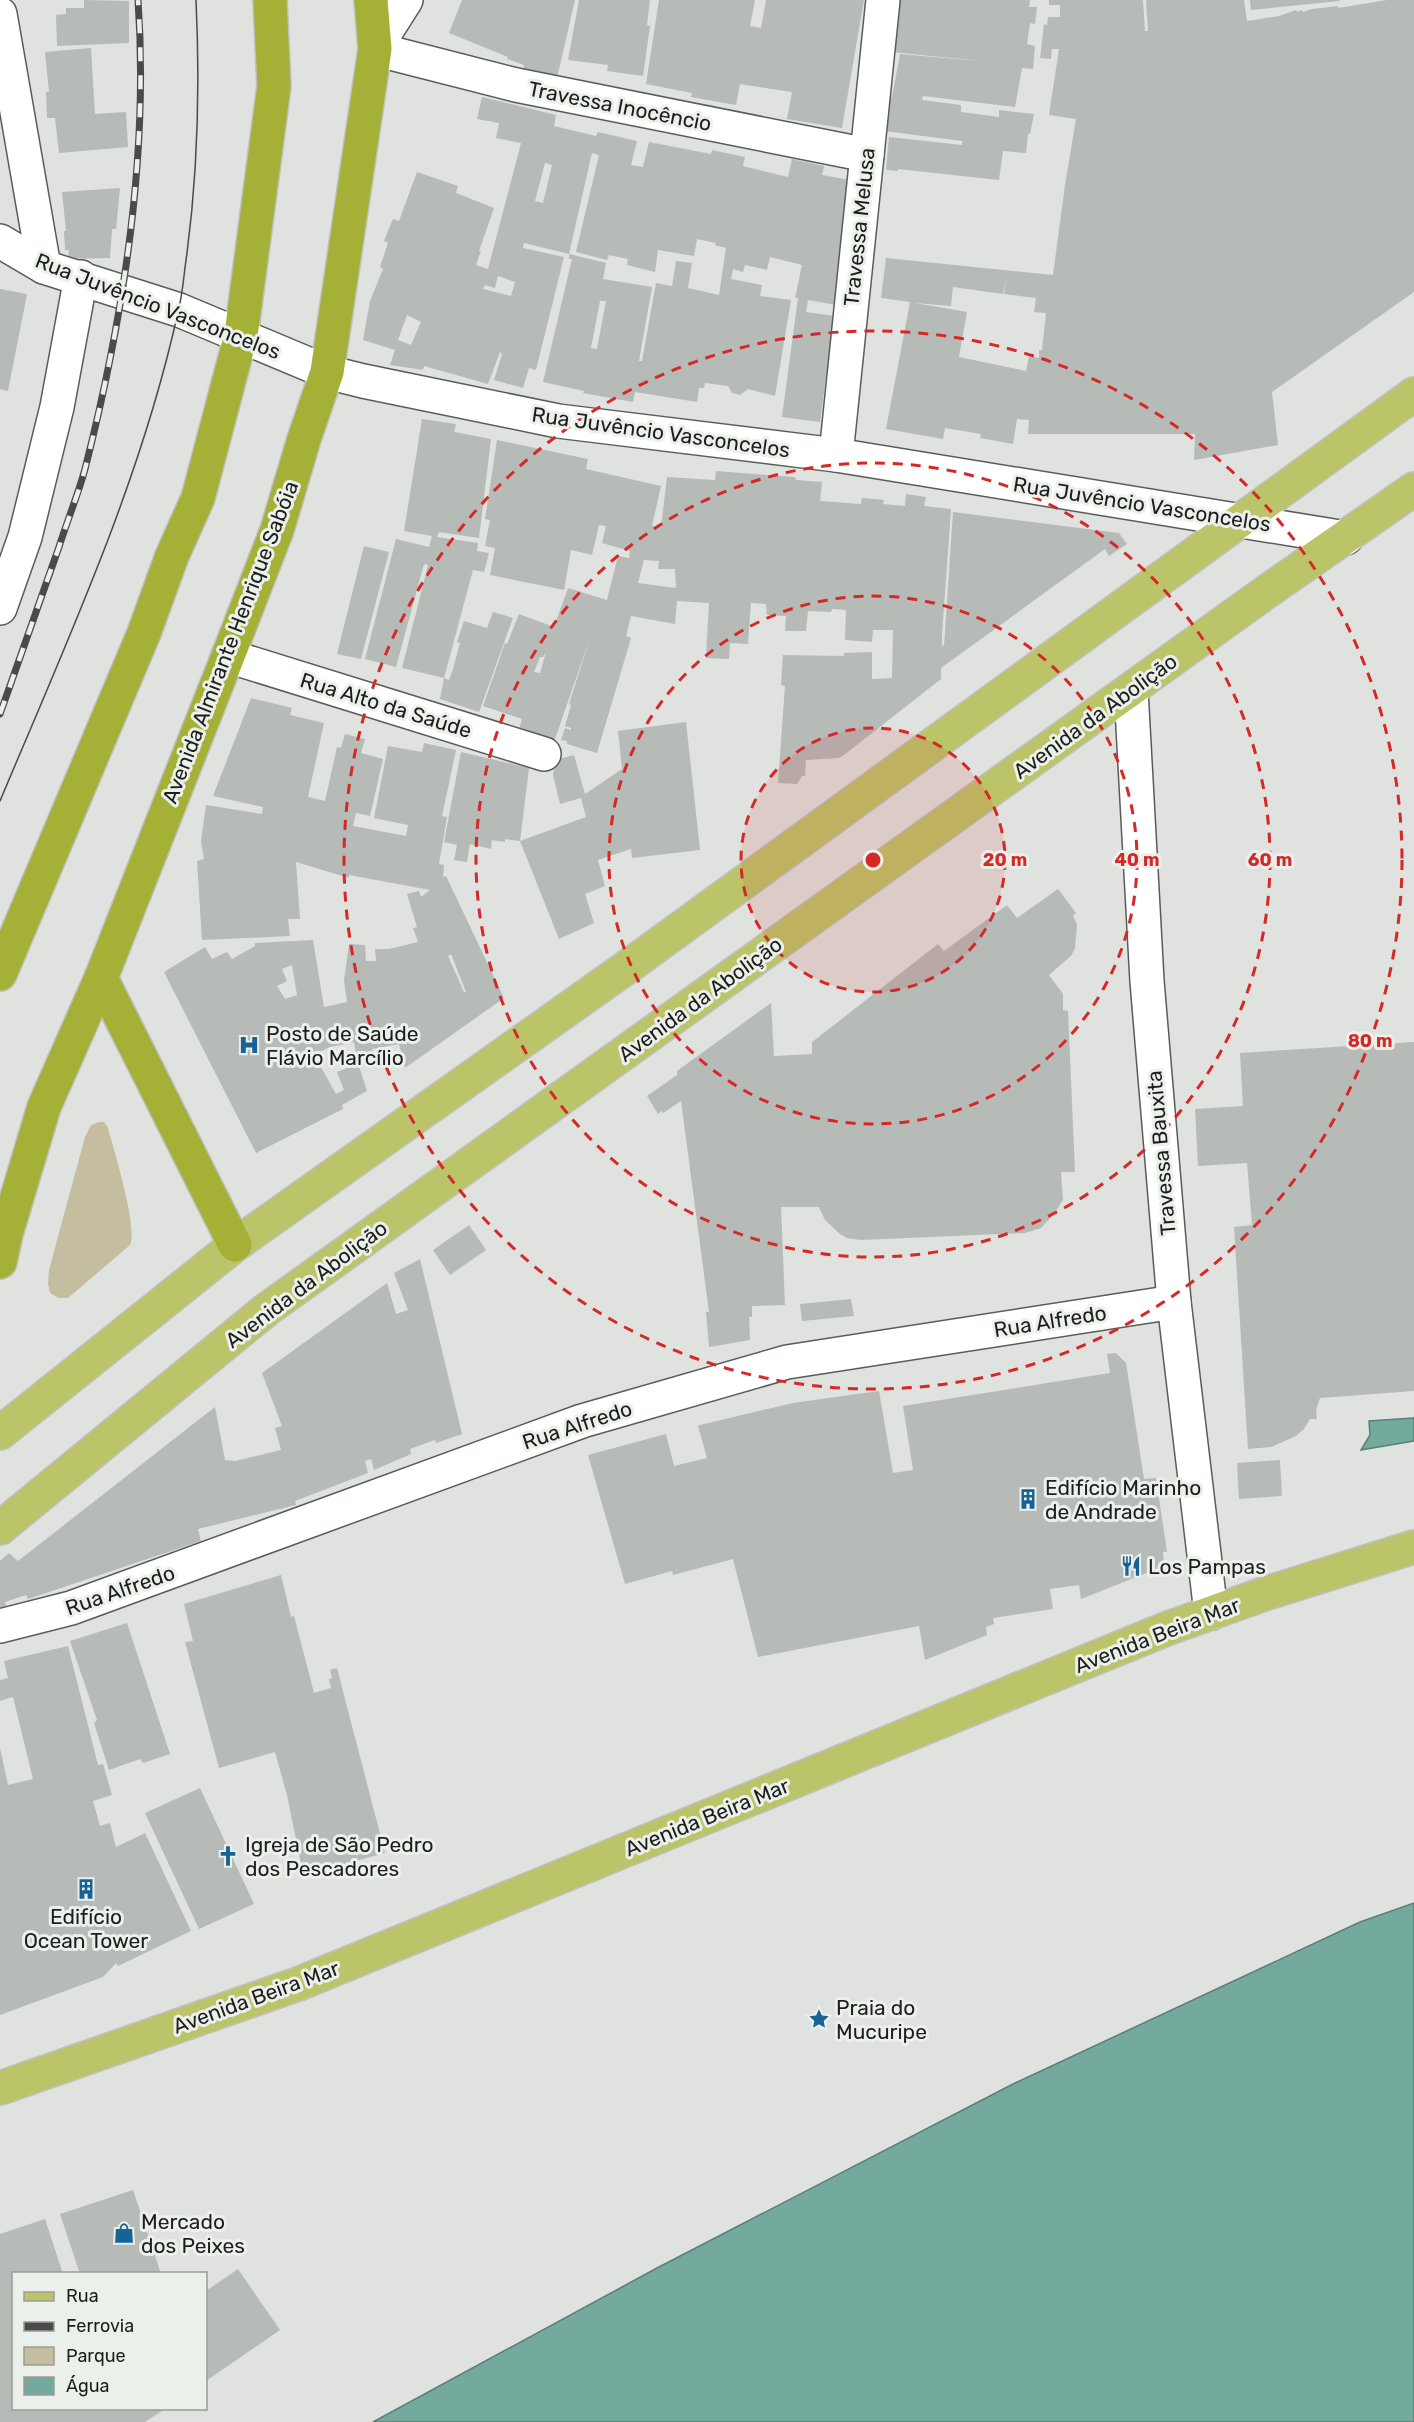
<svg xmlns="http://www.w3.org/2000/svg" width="1414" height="2422" font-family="Rubik,sans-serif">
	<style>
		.green { fill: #c5bd9f }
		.water { fill: #74a99e; stroke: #5a7f77; stroke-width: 1.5 }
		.building { fill: #b6bbb8; fill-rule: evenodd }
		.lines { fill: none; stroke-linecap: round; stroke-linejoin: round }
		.minor-casing { stroke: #595c59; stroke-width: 36 }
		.primary-casing { stroke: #bfc0bf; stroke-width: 36 }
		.trunk-casing { stroke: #bfc0bf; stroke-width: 36 }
		.minor { stroke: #fff; stroke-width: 33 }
		.primary { stroke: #bbc468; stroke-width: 33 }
		.trunk { stroke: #a4b036; stroke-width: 33 }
		.tram { stroke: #494b49; stroke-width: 1.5 }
		.rail-casing { stroke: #494b49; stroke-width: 7 }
		.rail { stroke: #ecf0eb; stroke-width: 4.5; stroke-dasharray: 14; stroke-linecap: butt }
		.ring { fill: none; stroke: #d62828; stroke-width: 3; stroke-dasharray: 10 8 }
		.labels { text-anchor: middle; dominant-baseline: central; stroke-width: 6; stroke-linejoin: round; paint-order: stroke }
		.street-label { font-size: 21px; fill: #1c1e1c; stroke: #ecf0eb }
		.poi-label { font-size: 21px; fill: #1c1e1c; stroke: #ecf0eb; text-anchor: start }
		.centre { fill: #d62828; stroke: #ecf0eb; stroke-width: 3 }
		.ring-label { font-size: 18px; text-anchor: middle; font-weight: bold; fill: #d62828; stroke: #ecf0eb; stroke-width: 6; stroke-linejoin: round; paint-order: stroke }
	</style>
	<rect width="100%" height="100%" fill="#dfe2de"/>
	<path class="green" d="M99,1122H104L108,1128C114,1151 138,1227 130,1245L68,1298H59L50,1293L48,1284L49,1270L85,1137L91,1125Z"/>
	<g class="water">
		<polygon points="1414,1418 1414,1441 1361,1450 1370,1435 1369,1421"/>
		<polygon points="1414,1903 1414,2422 373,2422 657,2268 1013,2084 1360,1922"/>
	</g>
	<g class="building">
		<polygon points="84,0 129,1 129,43 57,46 56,15 66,14 66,8 84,8"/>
		<polygon points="462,0 575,0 557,78 523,70 524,65 507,59 508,57 449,33"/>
		<polygon points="579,0 650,0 647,25 650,26 643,76 607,71 608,65 568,60"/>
		<polygon points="659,0 755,0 750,26 761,28 766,0 864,0 842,128 787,119 792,92 740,84 736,105 691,97 692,93 646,84"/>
		<polygon points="892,0 1030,0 1029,7 1037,7 1035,24 1030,23 1027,44 1035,46 1033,69 1022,68 1015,107 923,96 922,100 961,105 961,112 999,117 999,110 1034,114 1030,134 1028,134 1026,153 1003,151 999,180 898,169 898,171 886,170 889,137 962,145 962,141 884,131 889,96 892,97 900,54 990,62 892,52"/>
		<path d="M1049,0H1143L1145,31H1148L1146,0H1244L1247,21L1279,16L1296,10L1297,12L1302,10L1303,12L1312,9L1338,6V8L1387,0H1414V292L1272,392L1278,445L1194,460L1195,434H1028L1029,420L1017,419L1013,444L980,438L981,434L945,428L943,439L886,429L910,302L881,298L886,258L1053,275L1065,185L1076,119L1049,115L1059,49H1052L1051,59L1040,58L1044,24L1047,25L1048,17H1060V5H1049ZM1006,279L1004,294L1036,298L1034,312L1046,313L1042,350H1039V358L1029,356L1026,371L959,357L967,312L915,303L951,306L953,287L1003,294Z"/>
		<polygon points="1250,0 1339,0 1340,1 1251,10"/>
		<polygon points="91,48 95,114 126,112 128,147 59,153 55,118 47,118 46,92 49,92 45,52"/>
		<path d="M482,97L556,115L554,126L596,136L598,132L637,141L631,165L643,167L649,142L711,154L712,150L745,157L743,166L788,177L792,159L824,166L822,175L850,180L836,305L808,300L806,312L834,316L820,422L782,417L798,298H795L802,265L770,257L767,270L745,265L743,272L733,269L731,279L762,285L760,296L791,300L775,396L748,389L740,395L732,393L728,386L705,383L704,388H699L697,402L635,392L633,402L583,393L584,391L543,382L572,259H569V254L524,243L523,248L564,257L536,370L529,368L523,388L494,380L502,354L500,352L488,384L424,366L423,370L390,365L395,350L363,340L370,301L383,269L380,267L388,243L384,241L393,219L399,221L417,172L458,186L456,193L494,208L479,251H481L476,265L488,269L521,143L496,138L499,123L477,119ZM592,153L599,155L576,252L607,260L609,255L628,259L627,265L655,272L658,250L694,256L697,239L716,243L715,245L726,248L719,295L688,288L692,263L676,261L672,286L656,283L642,361H639L652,287L603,279L606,263L569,254ZM545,163L552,165L543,203L535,201ZM498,276L515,282L511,296L483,289L485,285L495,288ZM600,301H606L597,349L591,348ZM407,315L421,322L411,345L398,340Z"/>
		<polygon points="120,188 116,229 112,229 110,258 68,259 69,250 65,250 64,231 66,231 62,192"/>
		<polygon points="0,289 27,294 8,391 0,389"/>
		<polygon points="422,419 456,424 454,432 491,439 479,538 439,532 437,537 478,543 477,551 489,553 484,572 473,570 444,678 402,668 428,565 424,564 396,667 365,659 396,539 429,547 432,536 404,531"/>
		<path d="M497,440L588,459L586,469L661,486L652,526L661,527L667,477L715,480L716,471L795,477L796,480L822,482L820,501L861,504L862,498L884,500L883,504L905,506L906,494L926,497L924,506L951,509L942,635V645L944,646L953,512L1119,533L1127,544L1109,556L1105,549L941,668V679L844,755L839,758L806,760L805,776H802L797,784L778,783L785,686L781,685L783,655L844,656V653L872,652V679L892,678L893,630H873L872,642L845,640L846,610L832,609L831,612L808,611L806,631H785L786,616L767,615L766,604L751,603L748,644L730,643L729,659L706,658L709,603L677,601L675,624L631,616L626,636L631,638L597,753L567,744V741L561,740L565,728L571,730V728L565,726L571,705L569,704L590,638L554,742L519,729L522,719L483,706L505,643L507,644L519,614L554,627L568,588L607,600L618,556L629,558L630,551L602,543L606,526L599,525L592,555L571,550L564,590L490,575L495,548L485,546L490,520L485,519ZM644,560L659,561L658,569H675L676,588L638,583ZM546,652L540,673L534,672L540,657H543Z"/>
		<polygon points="364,546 389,552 361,659 337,654"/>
		<polygon points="493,612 513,618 479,712 440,699 444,678 449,680 453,669 460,643 457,642 464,621 487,628"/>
		<path d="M251,698L292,708L290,715L324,723L308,797L325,801L337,747L341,748L345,734L365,739L361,753L383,759L370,816L356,813L353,826L406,836L408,825L374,818L388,746L422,752L424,743L456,750L442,816L447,817L439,864L444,865L443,877L446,876L504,998L405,1068L399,1044L372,1049L376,1061L359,1066L367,1091L342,1105L343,1109L256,1153L164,972L205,947L212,959L227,952L232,959L255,946V943L313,940L324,1007L347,1002L344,981L349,944L365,945L366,961H376L375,949H389L418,942L413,928L417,927L407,894L419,891L421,897L430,890L349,875V878L296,862L300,919H288L290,936L202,940L197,861L204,859L201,841L206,805L262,814L263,807L213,796ZM451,954L466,992H464L448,956ZM292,965L297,995L285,999L277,986L287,981L282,969ZM354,1042L358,1064L337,1072L344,1090L336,1094L314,1055L330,1047Z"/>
		<polygon points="686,722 700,850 632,858 631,849 598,860 605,886 585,894 594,923 559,939 520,841 586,817 581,798 560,804 553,775 556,760 574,755 585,794 622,769 618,731"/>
		<polygon points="461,752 529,768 520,841 505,839 505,842 492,840 491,849 470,844 467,862 454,860 457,845 444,842"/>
		<polygon points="1058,889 1076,913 1073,916 1077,924 1075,948 1071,956 1049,975 1063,994 1063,1010 1068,1011 1075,1172 1061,1172 1063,1200 1053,1215 1041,1228 1025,1233 860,1240 847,1238 840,1234 825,1220 819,1207 781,1207 785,1305 752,1306 752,1317 749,1317 750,1340 709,1347 706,1312 709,1312 681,1101 663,1113 661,1111 658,1114 647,1096 677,1075 677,1071 771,1003 774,1056 812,1054 812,1042 938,944 944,951 1007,905 1017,918"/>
		<polygon points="1414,1042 1414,1391 1320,1398 1316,1410 1317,1419 1310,1419 1304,1429 1296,1436 1271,1447 1248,1449 1234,1227 1252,1225 1247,1163 1198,1166 1195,1109 1243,1106 1240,1053"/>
		<polygon points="469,1225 486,1250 450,1275 433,1250"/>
		<polygon points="420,1259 462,1434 436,1443 435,1440 410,1449 411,1454 374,1470 371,1459 365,1461 368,1473 295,1501 296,1505 198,1529 201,1541 28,1599 26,1595 5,1602 6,1606 0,1608 0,1561 9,1553 18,1561 215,1407 225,1460 235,1461 281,1450 275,1428 282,1426 262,1373 387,1283 396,1314 408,1310 394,1273"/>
		<polygon points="851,1299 854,1316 802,1321 800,1304"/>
		<polygon points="1116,1353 1126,1363 1144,1479 1156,1478 1167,1552 1163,1552 1164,1566 1081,1599 1079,1585 1050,1589 1053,1609 993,1618 994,1624 986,1627 987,1635 925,1660 919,1626 758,1657 733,1559 673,1575 672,1571 625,1584 588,1455 666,1434 674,1466 707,1458 698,1426 700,1425 793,1403 879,1391 893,1473 913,1470 903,1406 1110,1373 1107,1354"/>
		<polygon points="1280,1460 1282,1496 1239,1499 1237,1463"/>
		<polygon points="281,1575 291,1617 294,1616 314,1693 331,1688 329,1679 332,1678 330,1670 337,1668 385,1853 308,1874 306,1868 302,1869 287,1795 275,1752 219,1768 185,1642 193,1641 184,1604"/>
		<polygon points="127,1623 170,1754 143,1763 140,1759 109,1770 94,1723 97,1720 70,1641"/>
		<polygon points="68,1646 98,1765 103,1764 112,1795 93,1801 100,1826 110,1823 116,1847 145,1833 191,1931 118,1966 116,1963 103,1977 0,2015 0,1748 8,1785 33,1779 13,1697 0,1701 0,1680 8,1678 4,1661"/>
		<polygon points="200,1788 254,1904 199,1929 145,1813"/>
		<polygon points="133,2190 161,2274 80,2274 60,2214"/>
		<polygon points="45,2219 63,2274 14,2274 14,2409 165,2409 145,2422 0,2422 0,2234"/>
		<polygon points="238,2269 280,2330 206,2381 206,2291"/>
	</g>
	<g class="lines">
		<g class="minor-casing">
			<g id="minor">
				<polyline points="406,0 375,49 516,85 867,155"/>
				<polyline points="0,14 44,267"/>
				<polyline points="0,241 44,267 179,310 327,372 363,381 558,421 836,455 1346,538"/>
				<polyline points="836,455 883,0"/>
				<polyline points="0,608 25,537 57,407 81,277"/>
				<polyline points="228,656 544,754"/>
				<polyline points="1131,690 1147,981 1174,1302 1211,1613"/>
				<polyline points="0,1626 71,1608 582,1421 787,1362 1174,1302"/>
			</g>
		</g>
		<g class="primary-casing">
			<g id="primary">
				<polyline points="0,1433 235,1245 637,960 1414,394"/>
				<polyline points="0,1528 266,1310 1262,595 1414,489"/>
				<polyline points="0,2088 298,1984 1166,1629 1267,1593 1414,1547"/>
			</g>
		</g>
		<g class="trunk-casing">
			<g id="trunk">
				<polyline points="0,974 144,633 172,556 198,498 241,335 274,86 270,0"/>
				<polyline points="101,978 235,1245"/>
				<polyline points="0,1262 6,1234 44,1107 101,978 228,656 277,530 304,439 327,372 375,49 371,0"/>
			</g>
		</g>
		<use href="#minor" class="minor"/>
		<use href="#primary" class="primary"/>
		<use href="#trunk" class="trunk"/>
		<path class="tram" d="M0,801C67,641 141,481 178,312C183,293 184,272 187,253C198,169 200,85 196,0"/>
		<g class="rail-casing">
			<path id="rail" d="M0,714C20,658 39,603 59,547C67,521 78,495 85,469C123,320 149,155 138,0"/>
		</g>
		<use href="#rail" class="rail"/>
	</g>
	<circle cx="873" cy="860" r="132" fill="#d62828" fill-opacity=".12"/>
	<g class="ring">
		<circle cx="873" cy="860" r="132"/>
		<circle cx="873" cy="860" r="264"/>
		<circle cx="873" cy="860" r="397"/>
		<circle cx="873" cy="860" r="529"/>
	</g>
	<defs>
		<g id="hospital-bare" transform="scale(1.62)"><path d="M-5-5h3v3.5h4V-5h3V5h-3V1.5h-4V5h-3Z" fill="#186396" stroke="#ecf0eb" stroke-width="2.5" paint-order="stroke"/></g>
		<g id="building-bare" transform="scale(1.62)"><path d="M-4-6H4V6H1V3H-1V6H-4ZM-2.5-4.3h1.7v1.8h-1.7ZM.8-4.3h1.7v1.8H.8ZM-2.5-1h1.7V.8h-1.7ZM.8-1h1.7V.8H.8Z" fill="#186396" stroke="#ecf0eb" stroke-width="2.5" paint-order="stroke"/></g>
		<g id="restaurant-bare" transform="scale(1.62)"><path d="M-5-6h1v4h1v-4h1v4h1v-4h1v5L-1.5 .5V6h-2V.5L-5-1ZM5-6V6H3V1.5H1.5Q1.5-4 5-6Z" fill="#186396" stroke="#ecf0eb" stroke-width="2.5" paint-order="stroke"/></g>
		<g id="church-bare" transform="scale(1.62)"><path d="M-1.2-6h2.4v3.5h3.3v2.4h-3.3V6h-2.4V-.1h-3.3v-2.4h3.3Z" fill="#186396" stroke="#ecf0eb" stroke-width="2.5" paint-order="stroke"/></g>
		<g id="sight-bare" transform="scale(1.62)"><path d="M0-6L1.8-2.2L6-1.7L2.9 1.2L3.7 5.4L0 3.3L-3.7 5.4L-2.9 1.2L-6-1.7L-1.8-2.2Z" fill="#186396" stroke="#ecf0eb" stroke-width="2.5" paint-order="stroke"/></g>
		<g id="shop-bare" transform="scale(1.62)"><path d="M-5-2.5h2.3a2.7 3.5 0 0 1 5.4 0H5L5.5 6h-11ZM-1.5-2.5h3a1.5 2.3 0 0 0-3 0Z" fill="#186396" stroke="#ecf0eb" stroke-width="2.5" paint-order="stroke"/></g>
	</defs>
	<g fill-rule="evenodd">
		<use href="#hospital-bare" x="249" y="1045"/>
		<use href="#building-bare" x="1028" y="1499"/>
		<use href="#restaurant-bare" x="1131" y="1566"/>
		<use href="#church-bare" x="228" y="1856"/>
		<use href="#building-bare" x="86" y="1889"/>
		<use href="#sight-bare" x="819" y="2019"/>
		<use href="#shop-bare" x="124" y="2233"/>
	</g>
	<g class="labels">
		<g class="street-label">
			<text transform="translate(620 106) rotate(11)">Travessa Inocêncio</text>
			<text transform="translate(859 227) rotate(-84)">Travessa Melusa</text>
			<text transform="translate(158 306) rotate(21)">Rua Juvêncio Vasconcelos</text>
			<text transform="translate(661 432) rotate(8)">Rua Juvêncio Vasconcelos</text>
			<text transform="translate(1142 504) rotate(9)">Rua Juvêncio Vasconcelos</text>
			<text transform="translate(230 642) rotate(-69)">Avenida Almirante Henrique Sabóia</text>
			<text transform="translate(386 705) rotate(17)">Rua Alto da Saúde</text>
			<text transform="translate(1095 716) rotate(-36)">Avenida da Abolição</text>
			<text transform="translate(700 999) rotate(-36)">Avenida da Abolição</text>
			<text transform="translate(1161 1153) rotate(-95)">Travessa Bauxita</text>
			<text transform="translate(306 1284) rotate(-37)">Avenida da Abolição</text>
			<text transform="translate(1050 1321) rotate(-9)">Rua Alfredo</text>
			<text transform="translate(577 1425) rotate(-18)">Rua Alfredo</text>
			<text transform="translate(120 1590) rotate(-19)">Rua Alfredo</text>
			<text transform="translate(1157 1635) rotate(-21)">Avenida Beira Mar</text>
			<text transform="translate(707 1817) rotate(-22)">Avenida Beira Mar</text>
			<text transform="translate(256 1997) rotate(-20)">Avenida Beira Mar</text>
		</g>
		<g class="poi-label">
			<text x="266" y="1033">Posto de Saúde<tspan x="266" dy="24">Flávio Marcílio</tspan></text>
			<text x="1045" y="1487">Edifício Marinho<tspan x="1045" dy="24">de Andrade</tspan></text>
			<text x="1148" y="1566">Los Pampas</text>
			<text x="245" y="1844">Igreja de São Pedro<tspan x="245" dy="24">dos Pescadores</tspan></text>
			<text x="86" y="1916" text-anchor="middle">Edifício<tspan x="86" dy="24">Ocean Tower</tspan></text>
			<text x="836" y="2007">Praia do<tspan x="836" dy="24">Mucuripe</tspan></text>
			<text x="141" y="2221">Mercado<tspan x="141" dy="24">dos Peixes</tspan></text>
		</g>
	</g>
	<circle cx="873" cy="860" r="9" class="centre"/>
	<g class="ring-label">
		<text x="1005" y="866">20 m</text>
		<text x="1137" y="866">40 m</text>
		<text x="1270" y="866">60 m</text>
		<text x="1370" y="1047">80 m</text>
	</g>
	<rect x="12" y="2272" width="195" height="138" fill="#ecf0eb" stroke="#999c98" stroke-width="1.5"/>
	<rect x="24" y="2292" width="30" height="9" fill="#bbc468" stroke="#999c98" stroke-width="1.5"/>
	<text x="66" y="2302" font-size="18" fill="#1c1e1c">Rua</text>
	<rect x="24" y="2322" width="30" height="9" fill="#494b49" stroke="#999c98" stroke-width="1.5"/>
	<text x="66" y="2332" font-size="18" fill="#1c1e1c">Ferrovia</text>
	<rect x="24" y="2347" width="30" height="18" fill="#c5bd9f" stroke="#999c98" stroke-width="1.5"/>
	<text x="66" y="2362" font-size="18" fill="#1c1e1c">Parque</text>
	<rect x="24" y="2377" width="30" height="18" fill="#74a99e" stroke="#999c98" stroke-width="1.5"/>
	<text x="66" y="2392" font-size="18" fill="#1c1e1c">Água</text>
</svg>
